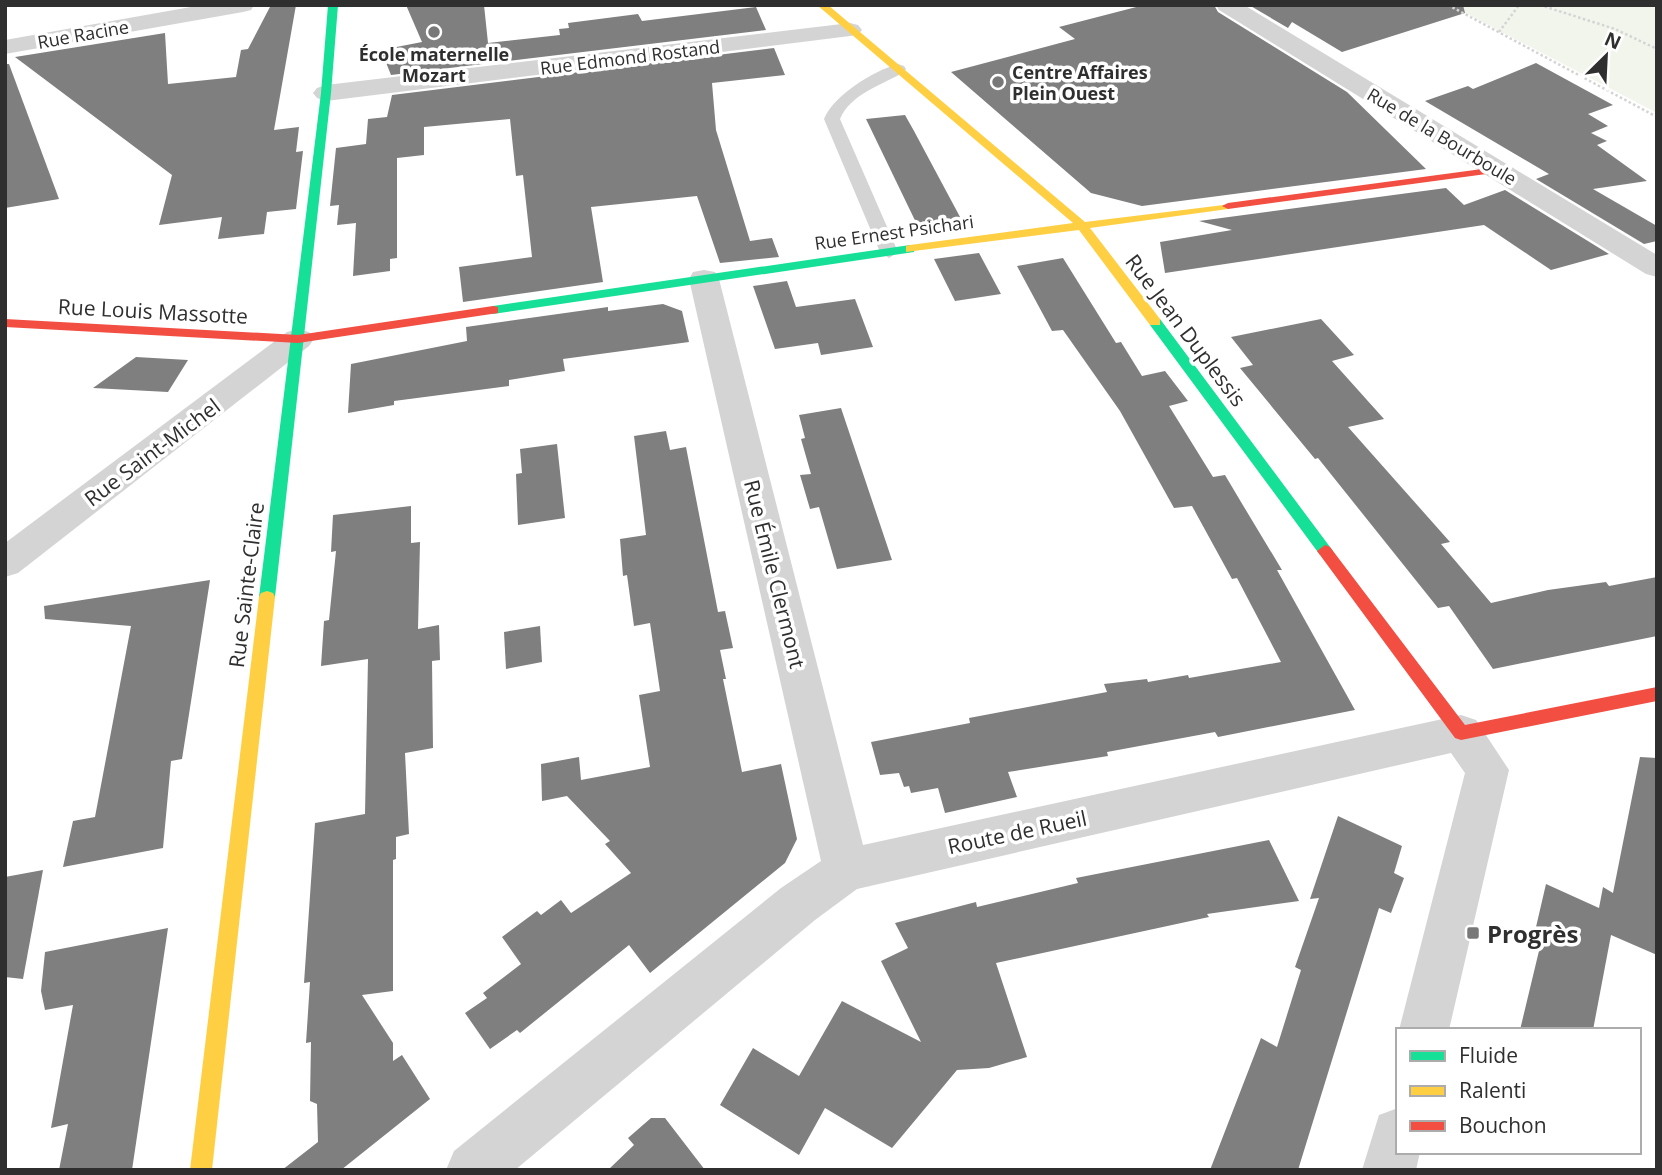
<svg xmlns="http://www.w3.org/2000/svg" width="1662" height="1175" font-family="'Open Sans',sans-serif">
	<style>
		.green { fill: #f2f5ec }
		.building { fill: #7f7f7f }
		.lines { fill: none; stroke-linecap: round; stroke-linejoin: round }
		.path { stroke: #d4d4d4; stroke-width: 2.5; stroke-dasharray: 2.5 2.5; stroke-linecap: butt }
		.lane { fill: #d4d4d4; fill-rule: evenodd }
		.street { fill: #d4d4d4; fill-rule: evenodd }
		.fast { fill: #16e098; fill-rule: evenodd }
		.slow { fill: #ffcf43; fill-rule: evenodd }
		.jam { fill: #f24e42; fill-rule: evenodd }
		.poi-dot { fill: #787878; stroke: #fff; stroke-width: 2.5 }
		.labels { text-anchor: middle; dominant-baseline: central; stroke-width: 7; stroke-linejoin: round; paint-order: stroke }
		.far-street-label { font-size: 18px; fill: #2f2f2f; stroke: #fff }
		.far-poi-label { font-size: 18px; font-weight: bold; fill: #2f2f2f; stroke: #fff }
		.street-label { font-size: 21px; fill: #2f2f2f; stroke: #fff }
		.near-poi-label { font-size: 24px; font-weight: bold; fill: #2f2f2f; stroke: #fff; text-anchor: start }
	</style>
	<rect width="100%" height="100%" fill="#fff"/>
	<polygon class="green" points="1450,5 1657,5 1657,113"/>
	<g class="building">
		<polygon points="271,5 296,5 274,130 299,127 296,152 303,151 296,209 267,212 264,234 218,239 222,217 159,225 172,175 15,57 165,33 168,84 236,77 241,50 248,49"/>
		<polygon points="406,5 484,5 488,43 560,35 559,29 569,28 568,23 638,14 642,21 756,7 766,30 391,75 381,50 422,42"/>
		<polygon points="1144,5 1214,5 1218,12 1347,92 1426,169 1142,206 1091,193 951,72 1075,39 1059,27"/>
		<polygon points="1249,5 1463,5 1465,13 1342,52 1292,22 1288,28"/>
		<polygon points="774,48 785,75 712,83 716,130 750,241 772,238 779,257 720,263 697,196 591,207 603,282 463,302 459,267 532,257 523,175 516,176 510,119 424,127 424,155 397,158 397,258 390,259 390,271 353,276 356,223 337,225 339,205 330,206 336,148 366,144 368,119 387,117 392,95"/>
		<polygon points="1536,63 1613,105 1588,114 1608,126 1591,133 1607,141 1597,145 1647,181 1593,189 1657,226 1657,241 1644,244 1536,179 1549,174 1425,101 1468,86 1473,89"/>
		<polygon points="5,64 9,64 59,199 5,208"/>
		<polygon points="905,115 914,131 967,230 923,237 866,119"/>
		<polygon points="1446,188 1464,205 1505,190 1609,254 1551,270 1484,225 1165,273 1160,242 1232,230 1199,221"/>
		<polygon points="979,253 1001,294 955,301 934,259"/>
		<polygon points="1063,258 1116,343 1121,342 1142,376 1165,371 1188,401 1169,406 1213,477 1225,475 1241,502 1282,570 1277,570 1355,710 1218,737 1215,732 1107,752 1108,756 1008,772 1017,797 945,813 938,788 911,793 909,786 904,787 899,773 880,775 871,742 970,723 969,718 1107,692 1104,684 1147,679 1148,682 1188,675 1189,678 1281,662 1237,578 1232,579 1192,506 1174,508 1120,411 1063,330 1052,331 1017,266"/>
		<polygon points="787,281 796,307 855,299 873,347 821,355 818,343 775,349 753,286"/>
		<polygon points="663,304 682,311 689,342 563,359 565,371 509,380 509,386 394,401 394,405 348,413 351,364 467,341 466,327 608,307 608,311"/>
		<polygon points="1321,319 1354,355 1332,361 1384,419 1348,427 1450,542 1441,544 1491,603 1548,590 1606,582 1609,586 1657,577 1657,636 1493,669 1449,606 1438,608 1318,458 1315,459 1240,368 1253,365 1231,337"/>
		<polygon points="136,357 188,360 168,392 93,388"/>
		<polygon points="841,408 892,560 837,569 819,507 810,509 800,475 811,474 801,439 805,438 799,415"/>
		<polygon points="666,431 670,450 686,447 718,612 725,611 733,648 720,650 726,679 723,679 742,772 781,764 797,839 785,863 650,973 629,945 520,1033 517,1030 490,1049 465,1013 487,998 483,993 521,964 502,937 537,911 541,915 561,900 571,913 631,873 605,844 610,841 567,796 542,801 541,764 579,757 581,780 650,767 639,695 660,691 650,623 634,626 627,575 623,576 620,539 646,535 634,436"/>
		<polygon points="557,444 565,518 518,525 516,474 522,473 520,449"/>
		<polygon points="411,506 411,543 420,542 418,629 439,625 440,660 432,661 433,748 405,753 409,834 396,837 396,859 393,860 393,991 362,995 393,1043 393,1061 402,1055 430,1099 341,1170 282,1170 318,1142 317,1104 310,1101 311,1042 306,1043 310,982 304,983 315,823 365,814 368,659 321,666 324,621 329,620 336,551 331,552 333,515"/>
		<polygon points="210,580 182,759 171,761 163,848 63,867 73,821 95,817 131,626 45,619 44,606"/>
		<polygon points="540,626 542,662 506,669 504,632"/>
		<polygon points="1640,757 1657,758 1657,955 1611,935 1593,1030 1520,1030 1544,930 1536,927 1546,884 1599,908 1603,887 1613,893"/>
		<polygon points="1338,816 1402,846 1394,873 1404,878 1391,913 1379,908 1298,1170 1210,1170 1261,1038 1277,1047 1301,970 1295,967 1319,898 1310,899"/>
		<polygon points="1269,840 1299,901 1207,914 1209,917 996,963 1027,1057 989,1068 957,1070 892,1148 825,1108 799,1155 720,1105 753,1048 799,1076 842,1001 921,1042 881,961 908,948 895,923 976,902 977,907 1078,883 1076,878"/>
		<polygon points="43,870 23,979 5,977 5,877"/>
		<polygon points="168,928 132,1170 59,1170 68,1124 51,1128 73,1005 45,1010 41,991 45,952"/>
		<polygon points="651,1118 665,1118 705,1170 608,1170 634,1145 628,1138"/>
	</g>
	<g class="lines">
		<g class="path">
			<polyline points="1448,5 1657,117"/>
			<polyline points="1540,5 1615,29 1657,49"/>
			<polyline points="1499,32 1519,5"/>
		</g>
		<path class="lane" d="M898,64L904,66L906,69L904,72C882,85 850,94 840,119L898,252L889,258L880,252L824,119C834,95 873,71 898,64Z"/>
		<g class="street">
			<polygon points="202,5 254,5 251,10 243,12 5,54 5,40"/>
			<polygon points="1216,5 1244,5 1657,255 1657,277 1646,274 1219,10"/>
			<polygon points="850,23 858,25 862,30 858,35 326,101 317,98 313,93 317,88 326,85"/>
			<polygon points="704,270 715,272 719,279 863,845 1461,715 1476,720 1509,770 1449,1030 1399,1030 1465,773 1451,753 857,889 815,920 515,1170 446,1170 454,1151 781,888 821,861 689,279 693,272"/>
			<polygon points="298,329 309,332 314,339 309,346 18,573 5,577 5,543 287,332"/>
			<polygon points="1398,1108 1398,1152 1420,1152 1416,1170 1362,1170 1379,1115"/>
		</g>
		<g class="fast">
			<polygon points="328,5 338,5 331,93 275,597 273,601 261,601 259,597 321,93"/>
			<polygon points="910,245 914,246 914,252 493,314 487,310 493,306"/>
			<polygon points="1155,318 1160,319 1330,547 1333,551 1330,555 1320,555 1150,325 1150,319"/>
		</g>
		<g class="slow">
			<polygon points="817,5 828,5 1085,222 1232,204 1234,206 1228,209 1090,228 1160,319 1160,325 1150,325 1079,230 906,252 906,246 910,245 1073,223"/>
			<polygon points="267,591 273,593 275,597 212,1170 190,1170 259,597 261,593"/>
		</g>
		<g class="jam">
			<polygon points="1497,167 1501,168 1501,172 1228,209 1222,206 1228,203"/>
			<polygon points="493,306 498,307 498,313 298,343 5,327 5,319 298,335"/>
			<polygon points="1325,545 1330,547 1465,725 1657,687 1657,701 1461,740 1455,738 1320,555 1317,551"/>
		</g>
	</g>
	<g class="poi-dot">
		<circle cx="434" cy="32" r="7"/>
		<circle cx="998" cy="82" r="7"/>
		<rect x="1466" y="926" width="14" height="14" rx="3.5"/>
	</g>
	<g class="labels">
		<g class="far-street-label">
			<text transform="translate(83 34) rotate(-10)">Rue Racine</text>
			<text transform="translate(630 57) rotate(-7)">Rue Edmond Rostand</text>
			<text transform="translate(1442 136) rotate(31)">Rue de la Bourboule</text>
			<text transform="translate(894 232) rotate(-8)">Rue Ernest Psichari</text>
		</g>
		<g class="far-poi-label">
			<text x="434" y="54">École maternelle<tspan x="434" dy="21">Mozart</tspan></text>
			<text x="1012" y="72" text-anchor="start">Centre Affaires<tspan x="1012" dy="21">Plein Ouest</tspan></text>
		</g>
		<g class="street-label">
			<text transform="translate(153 311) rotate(3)">Rue Louis Massotte</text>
			<text transform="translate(1186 330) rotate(53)">Rue Jean Duplessis</text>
			<text transform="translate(152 452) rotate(-37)">Rue Saint-Michel</text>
			<text transform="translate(775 574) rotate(76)">Rue Émile Clermont</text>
			<text transform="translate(246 585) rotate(-83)">Rue Sainte-Claire</text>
			<text transform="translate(1017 832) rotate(-12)">Route de Rueil</text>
		</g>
		<g class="near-poi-label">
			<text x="1487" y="933">Progrès</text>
		</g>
	</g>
	<rect width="1662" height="1175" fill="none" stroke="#2f2f2f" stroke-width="14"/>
	<rect x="1396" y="1028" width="245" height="126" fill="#ffffff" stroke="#acacac" stroke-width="2"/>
	<rect x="1410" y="1051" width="35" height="10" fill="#16e098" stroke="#acacac" stroke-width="2"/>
	<text x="1459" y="1063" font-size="21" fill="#2f2f2f">Fluide</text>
	<rect x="1410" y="1086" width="35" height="10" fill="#ffcf43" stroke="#acacac" stroke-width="2"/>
	<text x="1459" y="1098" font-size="21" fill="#2f2f2f">Ralenti</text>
	<rect x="1410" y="1121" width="35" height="10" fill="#f24e42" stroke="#acacac" stroke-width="2"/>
	<text x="1459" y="1133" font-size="21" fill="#2f2f2f">Bouchon</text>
	<g transform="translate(1606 56) rotate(24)" stroke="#ffffff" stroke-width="5" paint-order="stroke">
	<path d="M0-5L12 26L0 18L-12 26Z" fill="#2f2f2f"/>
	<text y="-10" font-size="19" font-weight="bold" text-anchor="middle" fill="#2f2f2f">N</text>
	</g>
</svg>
